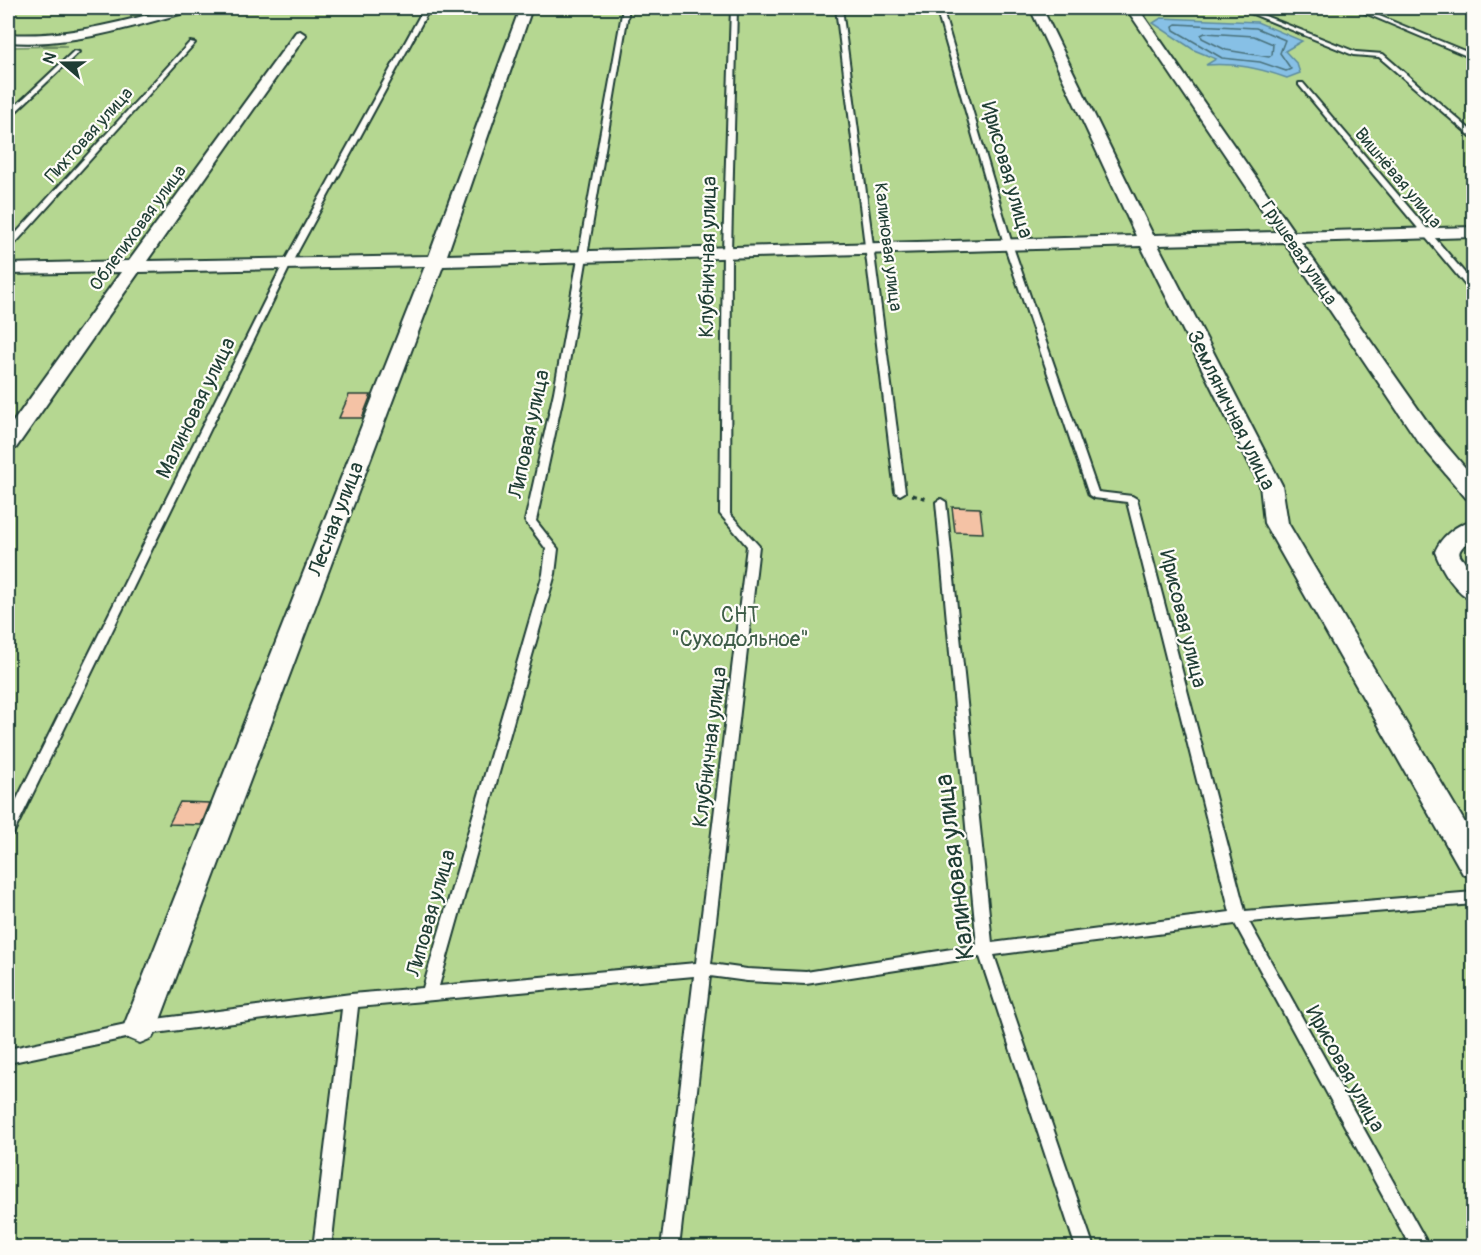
<svg xmlns="http://www.w3.org/2000/svg" width="1481" height="1255" font-family="Pangolin,sans-serif">
	<style>
		.green { fill: #b5d791; stroke: #6a8a62; stroke-width: 1.5 }
		.water { fill: #87c0e6; stroke: #5d8c9f; stroke-width: 1.5 }
		.lines { fill: none; stroke-linecap: round; stroke-linejoin: round }
		.shore { stroke: #49717b; stroke-width: 1.5 }
		.building { fill: #f4c2a5; stroke: #1f3d34; stroke-width: 1.5 }
		.lane-casing { stroke: #1f3d34; stroke-width: 4 }
		.street-casing { stroke: #1f3d34; stroke-width: 4 }
		.path { stroke: #1f3d34; stroke-width: 3; stroke-dasharray: 5 4; stroke-linecap: butt }
		.lane { fill: #fdfcf7; fill-rule: evenodd }
		.street { fill: #fdfcf7; fill-rule: evenodd }
		.labels { text-anchor: middle; dominant-baseline: central; stroke-width: 4.5; stroke-linejoin: round; paint-order: stroke }
		.far-street-label { font-size: 18px; fill: #1f3d34; stroke: #fdfcf7 }
		.street-label { font-size: 21px; fill: #1f3d34; stroke: #fdfcf7 }
		.park-label { font-size: 21px; fill: #3d5c47; stroke: #fdfcf7 }
		.near-street-label { font-size: 26px; fill: #1f3d34; stroke: #fdfcf7 }
	</style>
	<rect width="100%" height="100%" fill="#fdfcf7"/>
	<filter id="ink" filterUnits="userSpaceOnUse"><feTurbulence type="fractalNoise" baseFrequency=".0167" numOctaves="2"/><feDisplacementMap in="SourceGraphic" scale="12" xChannelSelector="R" yChannelSelector="G"/><feConvolveMatrix kernelMatrix="1 2 1 2 8 2 1 2 1" color-interpolation-filters="sRGB"/></filter>
	<g filter="url(#ink)">
		<polygon class="green" points="8,8 1473,8 1473,1247 8,1247 8,47 67,46 8,43"/>
		<path class="water" d="M1161,18L1257,22L1302,41L1285,51L1297,64L1300,73L1287,78C1259,68 1236,63 1206,65L1216,59L1194,50L1153,23Z"/>
		<g class="lines">
			<g class="shore">
				<polygon points="1176,24 1256,28 1285,40 1280,53 1291,69 1286,71 1260,62 1222,58 1174,30 1173,26"/>
				<polygon points="1205,33 1254,36 1273,44 1272,55 1269,57 1226,50 1202,38 1201,35"/>
			</g>
		</g>
		<g class="building">
			<polygon points="349,395 371,395 362,418 339,418"/>
			<polygon points="952,507 980,508 983,533 955,532"/>
			<polygon points="180,802 210,803 201,825 169,824"/>
		</g>
		<g class="lines">
			<g class="lane-casing">
				<g id="lane">
					<polygon points="424,8 430,8 291,264 15,830 13,834 8,835 8,817 283,264"/>
					<polygon points="623,8 629,8 564,392 536,521 558,549 555,574 439,986 696,963 747,546 720,514 723,251 731,8 737,8 731,251 730,514 759,546 711,964 747,969 806,972 977,945 936,502 941,499 946,502 992,943 1230,912 1127,502 1094,498 1089,495 1004,244 936,8 942,8 1012,244 1098,492 1132,496 1137,499 1245,911 1474,892 1474,904 1249,922 1430,1248 1411,1248 1235,924 994,955 1094,1248 1076,1248 980,957 806,984 747,981 710,976 679,1248 661,1248 694,976 358,1007 331,1248 313,1248 342,1009 140,1035 8,1063 8,1049 140,1021 351,994 423,988 543,574 546,549 525,521 554,392"/>
					<polygon points="836,8 842,8 905,492 900,495 895,492"/>
					<polygon points="1238,8 1245,8 1356,52 1383,54 1474,133 1474,139 1379,57 1353,55"/>
					<polygon points="1353,8 1360,8 1474,55 1474,59"/>
					<polygon points="190,42 195,43 11,248 8,248 8,242"/>
					<polygon points="74,51 79,52 10,117 8,118 8,113"/>
					<polygon points="1299,83 1303,83 1474,284 1474,292 1471,292 1299,85"/>
				</g>
			</g>
			<g class="street-casing">
				<g id="street">
					<path d="M175,8H193L191,11C131,27 71,47 8,42V34C66,38 119,22 175,8Z"/>
					<polygon points="520,8 532,8 447,255 1136,236 1030,8 1042,8 1153,235 1277,232 1126,8 1138,8 1294,232 1474,227 1474,237 1301,242 1433,430 1474,478 1474,500 1466,498 1417,440 1284,242 1158,245 1282,485 1288,523 1474,838 1474,878 1463,874 1264,523 1260,485 1141,246 443,266 157,1028 152,1038 140,1043 128,1038 123,1028 425,266 139,272 16,448 8,449 8,429 121,272 8,274 8,264 129,261 296,32 300,31 306,35 147,261 429,256"/>
					<path d="M1474,520V538C1445,557 1467,556 1474,575C1476,581 1474,593 1474,600C1456,595 1441,568 1435,552C1441,536 1457,524 1474,520Z"/>
				</g>
			</g>
			<polyline class="path" points="912,495 928,499"/>
			<use href="#lane" class="lane"/>
			<use href="#street" class="street"/>
		</g>
	</g>
	<g class="labels">
		<g class="far-street-label">
			<text transform="translate(89 135) rotate(-48)">Пихтовая улица</text>
			<text transform="translate(1398 178) rotate(50)">Вишнёвая улица</text>
			<text transform="translate(138 228) rotate(-54)">Облепиховая улица</text>
			<text transform="translate(888 247) rotate(83)">Калиновая улица</text>
			<text transform="translate(1299 253) rotate(56)">Грушевая улица</text>
		</g>
		<g class="street-label">
			<text transform="translate(1007 170) rotate(74)">Ирисовая улица</text>
			<text transform="translate(708 257) rotate(-89)">Клубничная улица</text>
			<text transform="translate(196 408) rotate(-64)">Малиновая улица</text>
			<text transform="translate(1231 410) rotate(64)">Земляничная улица</text>
			<text transform="translate(529 434) rotate(-78)">Липовая улица</text>
			<text transform="translate(336 519) rotate(-69)">Лесная улица</text>
			<text transform="translate(1183 619) rotate(76)">Ирисовая улица</text>
			<text transform="translate(710 747) rotate(-83)">Клубничная улица</text>
			<text transform="translate(431 913) rotate(-74)">Липовая улица</text>
			<text transform="translate(1345 1069) rotate(61)">Ирисовая улица</text>
		</g>
		<g class="park-label">
			<text x="740" y="615">СНТ<tspan x="740" dy="24">"Суходольное"</tspan></text>
		</g>
		<g class="near-street-label">
			<text transform="translate(955 867) rotate(-97)">Калиновая улица</text>
		</g>
	</g>
	<rect width="1481" height="1255" fill="none" stroke="#fdfcf7" stroke-width="30"/>
	<rect x="15" y="15" width="1451" height="1225" fill="none" stroke="#1f3d34" stroke-width="2" filter="url(#ink)"/>
	<g transform="translate(63 63) rotate(290)" stroke="#fdfcf7" stroke-width="4.5" paint-order="stroke">
	<path d="M0-4.5L10 22L0 15L-10 22Z" fill="#1f3d34"/>
	<text y="-9" font-size="16" font-weight="bold" text-anchor="middle" fill="#1f3d34">N</text>
	</g>
</svg>
